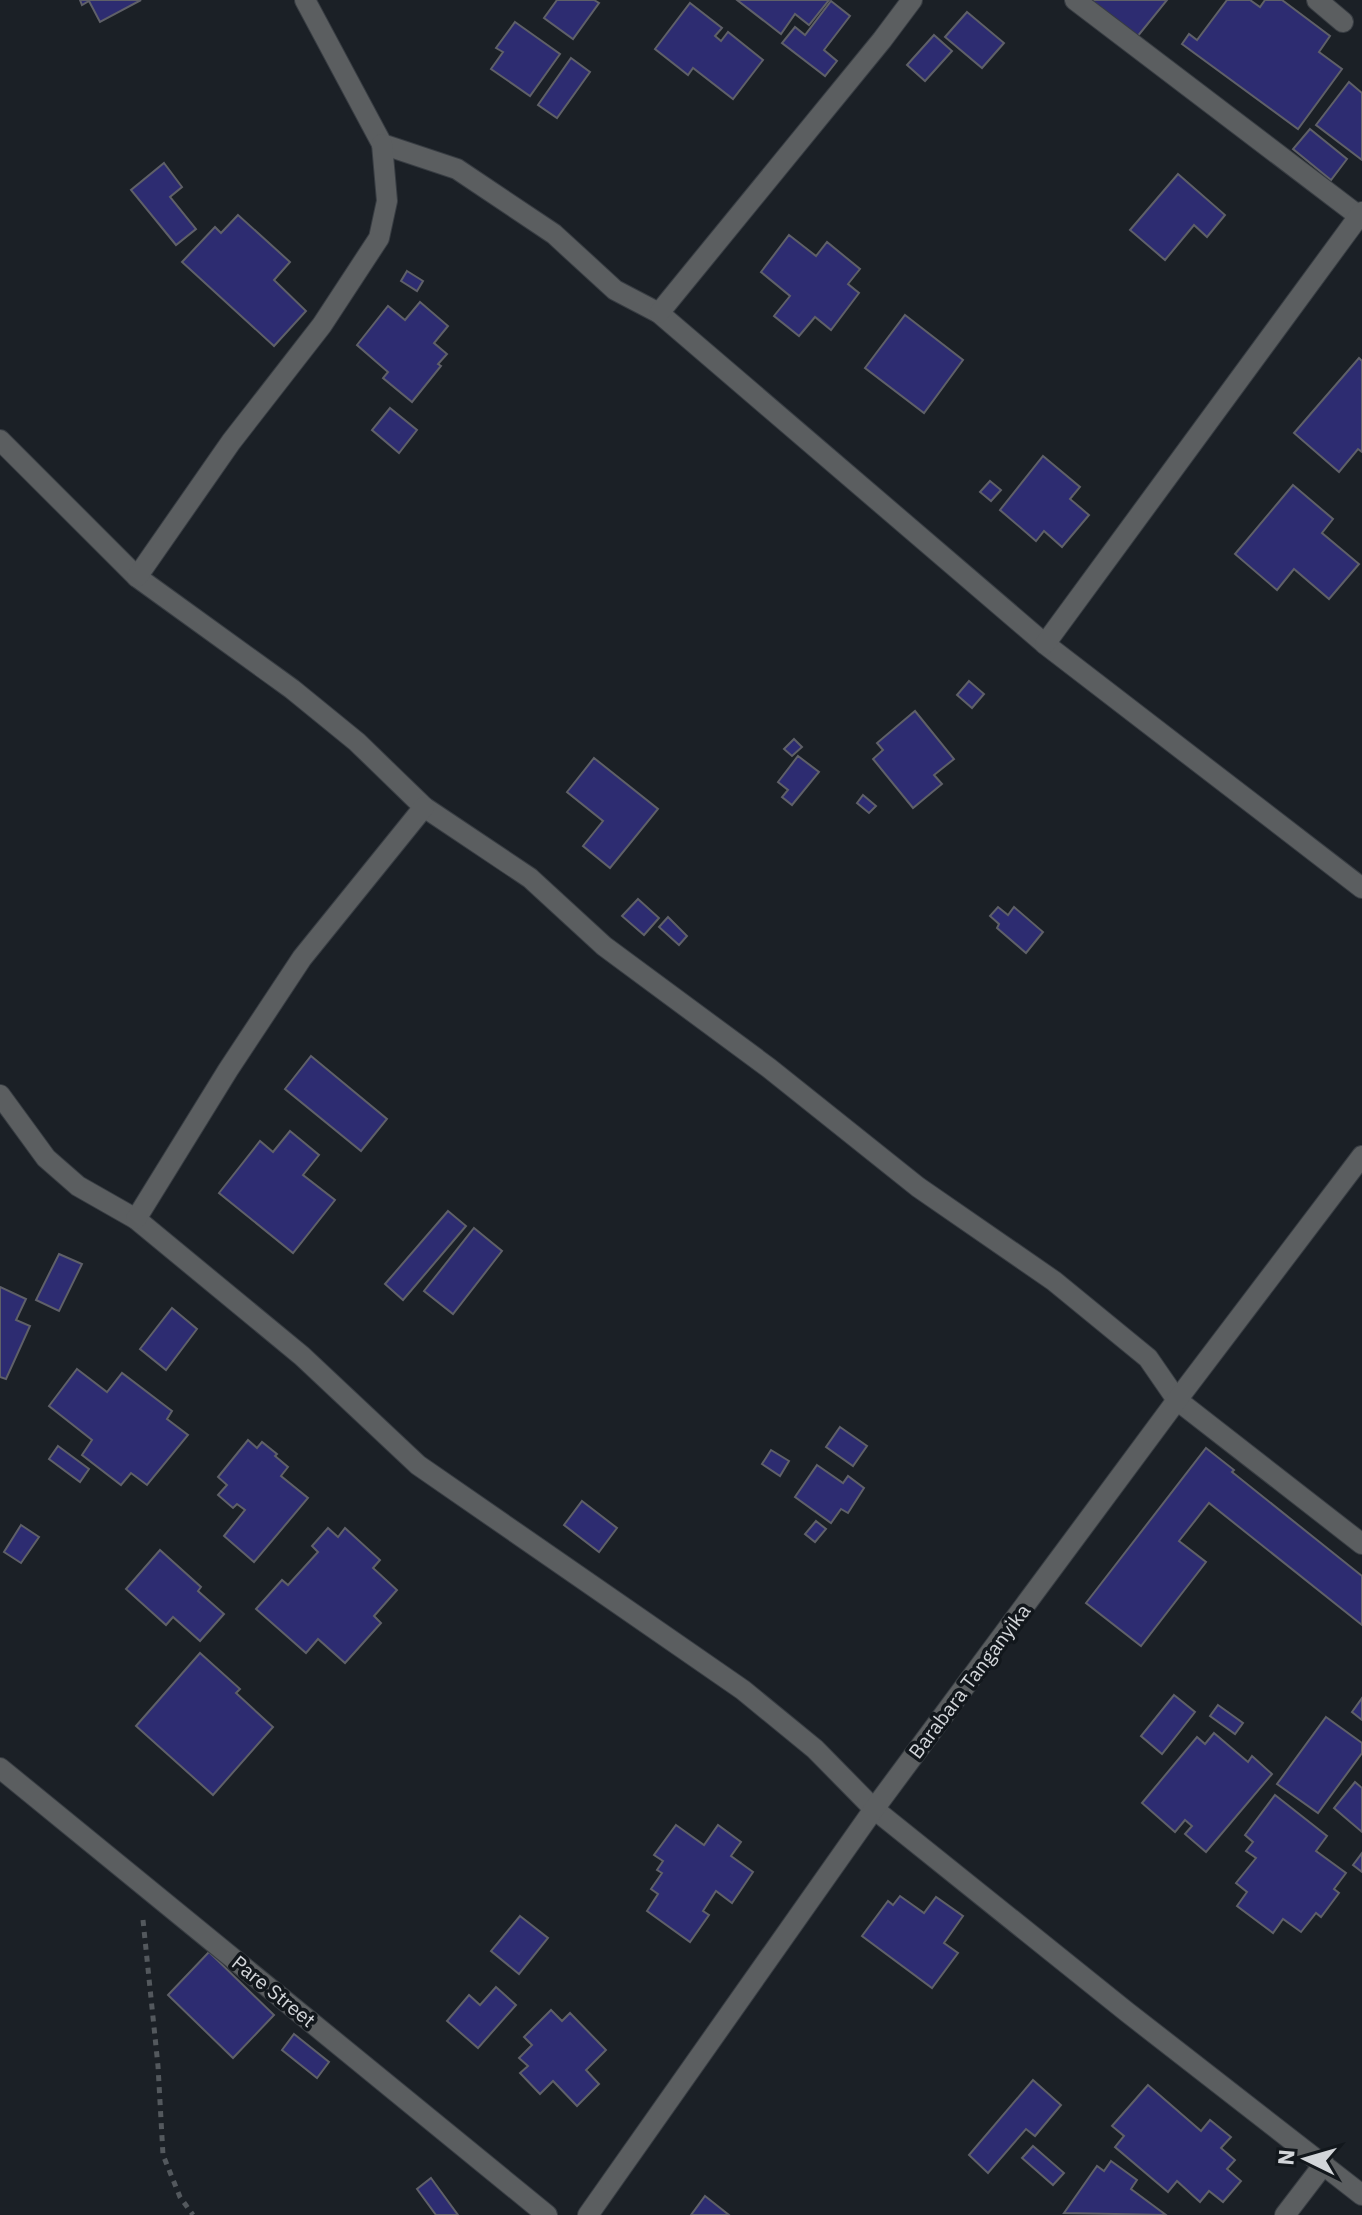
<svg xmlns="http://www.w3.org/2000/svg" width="1362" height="2215" font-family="'IBM Plex Sans',sans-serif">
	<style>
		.building { fill: #2d2c71; stroke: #5f6068; stroke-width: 2 }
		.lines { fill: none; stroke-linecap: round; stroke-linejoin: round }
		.minor-casing { stroke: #383d43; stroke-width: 22 }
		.path { stroke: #53585d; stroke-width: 5; stroke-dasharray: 6 6; stroke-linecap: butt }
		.minor { stroke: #5b5e60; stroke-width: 20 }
		.labels { text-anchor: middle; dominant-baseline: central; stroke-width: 7; stroke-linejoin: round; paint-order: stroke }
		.street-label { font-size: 20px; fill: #d2d5d9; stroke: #12171c }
	</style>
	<rect width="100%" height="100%" fill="#1b2026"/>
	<g class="building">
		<polygon points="80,0 141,0 100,22 89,1 82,5"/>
		<polygon points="557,0 594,0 599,3 573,39 544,18"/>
		<polygon points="737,0 829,0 809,25 795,14 781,34"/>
		<polygon points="1091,0 1167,0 1137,37"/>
		<polygon points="1227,0 1250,0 1260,7 1265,0 1282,0 1330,36 1319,52 1342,69 1298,129 1182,44 1189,34 1197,40"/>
		<polygon points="831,1 850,16 824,50 837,61 825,76 782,43 795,27 805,35"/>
		<polygon points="690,3 722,28 715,36 721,41 728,32 763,60 733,99 693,68 688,75 655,49"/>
		<polygon points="967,12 1004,43 982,68 945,37"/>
		<polygon points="515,22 560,54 530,96 491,69 503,52 496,48"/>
		<polygon points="934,35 952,51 925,81 907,65"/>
		<polygon points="571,58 590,72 557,118 538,105"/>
		<polygon points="1349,82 1362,93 1362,160 1316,125"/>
		<polygon points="1310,129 1347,159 1331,180 1293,149"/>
		<polygon points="164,163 182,187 170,197 196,229 176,245 131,190"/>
		<polygon points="1178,174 1225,215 1207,237 1194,225 1165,260 1130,230"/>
		<polygon points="238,215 290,262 274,280 306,311 274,346 182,262 215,227 221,233"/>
		<polygon points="789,235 816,256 827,242 860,269 848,284 859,293 831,330 815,317 799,336 774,316 790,296 761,272"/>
		<polygon points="407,271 423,281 417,291 401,281"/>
		<polygon points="420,302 448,326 434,343 447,354 438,364 441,366 412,402 383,378 388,372 357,345 388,306 405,320"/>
		<polygon points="905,315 963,360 924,413 865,368"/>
		<polygon points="1359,358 1362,361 1362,452 1358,449 1339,472 1294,433"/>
		<polygon points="390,408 417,430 399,453 372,430"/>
		<polygon points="1043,456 1080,487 1070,499 1089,515 1062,547 1044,531 1036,541 1000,510"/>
		<polygon points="990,481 1001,490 991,501 980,492"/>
		<polygon points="1293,485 1333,519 1322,533 1359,564 1329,599 1294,569 1277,590 1235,554"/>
		<polygon points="969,681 984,694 972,708 957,695"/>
		<polygon points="915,711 954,759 934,775 942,784 913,808 873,759 883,750 877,743"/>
		<polygon points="794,739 802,747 792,756 784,749"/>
		<polygon points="798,756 819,772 792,805 782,797 788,790 778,782"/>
		<polygon points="594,758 658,809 610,868 583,846 603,821 567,792"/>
		<polygon points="863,795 876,806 869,813 857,803"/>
		<polygon points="638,899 659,918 644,935 622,916"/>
		<polygon points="998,907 1008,915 1014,907 1043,932 1026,953 997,928 999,924 990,916"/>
		<polygon points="668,917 687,936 679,945 659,927"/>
		<polygon points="311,1056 387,1119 361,1151 285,1089"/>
		<polygon points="290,1131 319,1155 303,1175 335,1200 293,1253 219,1193 260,1141 273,1152"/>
		<polygon points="448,1211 466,1226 403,1300 385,1284"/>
		<polygon points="474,1228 502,1251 453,1314 424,1291"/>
		<polygon points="59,1254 82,1264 59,1311 36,1300"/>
		<polygon points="0,1287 26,1299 16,1320 30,1326 6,1379 0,1377"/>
		<polygon points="172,1308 197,1329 166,1370 140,1349"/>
		<polygon points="77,1369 107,1392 122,1373 172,1411 167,1419 188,1435 147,1485 131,1473 121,1485 82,1455 92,1440 49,1406"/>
		<polygon points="840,1427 867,1446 853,1466 826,1447"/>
		<polygon points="248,1440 257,1448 262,1442 277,1454 275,1456 288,1467 281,1476 308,1498 254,1562 224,1536 245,1510 237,1504 233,1508 218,1495 227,1485 218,1477"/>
		<polygon points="58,1446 89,1469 80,1482 49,1459"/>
		<polygon points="1206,1448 1234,1470 1232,1472 1362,1576 1362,1625 1209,1503 1179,1541 1206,1562 1141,1646 1086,1603"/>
		<polygon points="771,1450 789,1461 780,1476 762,1464"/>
		<polygon points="817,1465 843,1483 848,1476 864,1488 848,1513 841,1509 831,1523 795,1497"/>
		<polygon points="582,1501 617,1528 599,1552 564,1525"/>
		<polygon points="816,1521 826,1529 815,1542 805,1534"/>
		<polygon points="21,1525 39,1537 21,1563 4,1552"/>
		<polygon points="328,1528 338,1537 345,1528 380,1560 373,1568 397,1590 374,1616 381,1623 345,1663 318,1639 306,1653 256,1609 282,1580 288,1585 318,1552 312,1546"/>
		<polygon points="160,1550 201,1587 198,1591 224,1614 200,1641 173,1617 166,1625 126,1589"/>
		<polygon points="200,1653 240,1689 236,1693 273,1727 213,1795 136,1726"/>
		<polygon points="1174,1695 1195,1712 1162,1754 1141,1736"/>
		<polygon points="1362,1698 1362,1720 1352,1712"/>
		<polygon points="1218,1705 1243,1723 1235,1734 1210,1716"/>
		<polygon points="1326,1717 1362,1743 1362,1753 1318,1813 1277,1784"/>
		<polygon points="1214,1733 1248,1762 1252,1756 1272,1774 1206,1852 1185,1834 1192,1826 1185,1820 1175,1832 1142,1803 1197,1737 1205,1744"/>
		<polygon points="1355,1782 1362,1788 1362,1832 1334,1808"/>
		<polygon points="1275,1795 1327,1836 1316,1851 1346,1873 1334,1889 1339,1893 1321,1917 1316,1913 1301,1932 1283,1919 1273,1933 1237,1906 1247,1892 1236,1883 1256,1858 1246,1851 1253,1842 1245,1835"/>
		<polygon points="676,1825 704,1845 718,1825 741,1842 731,1856 753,1872 732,1903 716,1891 703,1911 709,1915 690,1942 647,1911 658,1894 651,1889 662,1873 657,1870 663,1861 654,1855"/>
		<polygon points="1362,1853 1362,1872 1353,1865"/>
		<polygon points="900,1896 924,1913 936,1897 963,1916 944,1943 958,1953 932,1988 862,1936 888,1901 893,1905"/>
		<polygon points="520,1916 548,1938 519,1974 491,1951"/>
		<polygon points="209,1952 274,2015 233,2058 168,1995"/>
		<polygon points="496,1987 516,2005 478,2048 447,2021 469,1995 480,2005"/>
		<polygon points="551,2010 562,2021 570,2013 606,2050 586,2070 599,2084 577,2106 553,2081 540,2094 520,2073 528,2066 519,2058 532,2045 524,2037"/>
		<polygon points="294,2034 329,2062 317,2078 282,2050"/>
		<polygon points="1033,2080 1061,2105 1035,2136 1026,2129 988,2173 969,2155"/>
		<polygon points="1148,2085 1201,2131 1210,2120 1231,2137 1221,2148 1235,2160 1227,2169 1241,2181 1223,2202 1209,2191 1200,2202 1177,2181 1168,2192 1115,2147 1124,2136 1112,2126"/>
		<polygon points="1033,2146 1064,2173 1053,2185 1022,2158"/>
		<polygon points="1111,2161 1137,2180 1131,2189 1166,2215 1064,2213 1097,2166 1104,2171"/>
		<polygon points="431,2178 458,2215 436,2215 417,2189"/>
		<polygon points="705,2196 729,2215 691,2215"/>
	</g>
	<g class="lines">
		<g class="minor-casing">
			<g id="minor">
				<polyline points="305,0 382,144 457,169 554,234 615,290 659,313 1045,644 1362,888"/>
				<polyline points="1075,0 1359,216"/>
				<polyline points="1317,0 1343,22"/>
				<polyline points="659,313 882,40 912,0"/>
				<polyline points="0,440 137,577 292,689 357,742 424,807 530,878 604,946 769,1068 918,1187 1054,1281 1148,1358 1177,1400 1362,1544"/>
				<polyline points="137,577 231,442 322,325 379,238 387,201 382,144"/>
				<polyline points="1045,644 1362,212"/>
				<polyline points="0,1095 46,1158 78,1186 136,1219 302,1356 418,1465 743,1690 815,1749 874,1809 1127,2012 1362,2195"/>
				<polyline points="136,1219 228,1070 302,958 424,807"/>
				<polyline points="0,1768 547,2215"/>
				<polyline points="588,2215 874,1809 1177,1400 1362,1156"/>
				<polyline points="1285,2215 1324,2164"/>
			</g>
		</g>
		<polyline class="path" points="143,1920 158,2066 163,2155 180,2197 193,2215"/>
		<use href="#minor" class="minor"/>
	</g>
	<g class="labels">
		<g class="street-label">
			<text transform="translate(969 1681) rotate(-53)">Barabara Tanganyika</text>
			<text transform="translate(274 1991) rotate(39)">Pare Street</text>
		</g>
	</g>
	<g transform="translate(1306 2159) rotate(275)" stroke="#12171c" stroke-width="6" paint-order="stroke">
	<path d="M0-6L14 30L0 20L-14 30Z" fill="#d2d5d9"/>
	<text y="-12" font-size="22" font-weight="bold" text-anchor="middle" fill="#d2d5d9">N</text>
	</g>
</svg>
